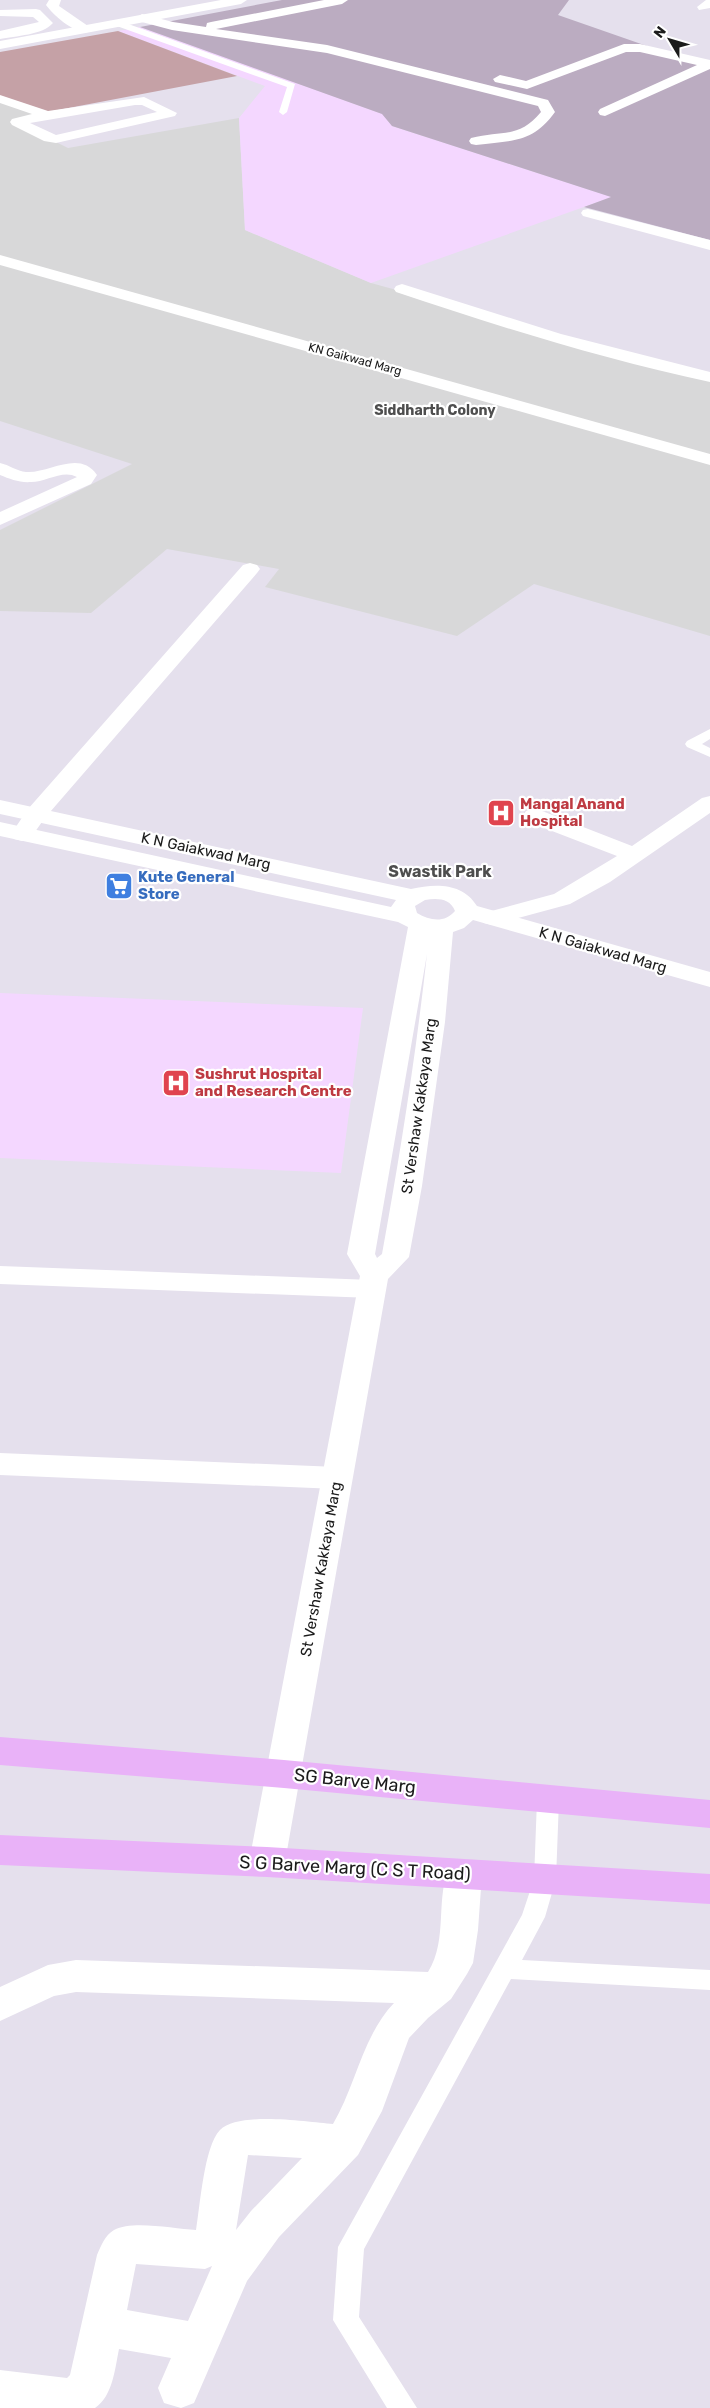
<svg xmlns="http://www.w3.org/2000/svg" width="710" height="2408" font-family="Rubik,sans-serif">
	<style>
		.residential { fill: #d8d8d9 }
		.education { fill: #f4d7ff }
		.construction { fill: #bbacc1 }
		.cemetery { fill: #c5a1a6 }
		.lines { fill: none; stroke-linecap: round; stroke-linejoin: round }
		.service { fill: #fff; fill-rule: evenodd }
		.minor { fill: #fff; fill-rule: evenodd }
		.tertiary { fill: #fff; fill-rule: evenodd }
		.secondary { fill: #e9b2f8; fill-rule: evenodd }
		.labels { text-anchor: middle; dominant-baseline: central; stroke-width: 4.5; stroke-linejoin: round; paint-order: stroke }
		.far-street-label { font-size: 12px; fill: #1b1b1b; stroke: #fff }
		.far-neighbourhood-label { font-size: 14px; font-weight: bold; fill: #4e4e4e; stroke: #fff }
		.health-label { font-size: 15px; font-weight: bold; fill: #be3a42; stroke: #fff; text-anchor: start }
		.street-label { font-size: 15px; fill: #1b1b1b; stroke: #fff }
		.shop-label { font-size: 15px; font-weight: bold; fill: #366cbe; stroke: #fff; text-anchor: start }
		.neighbourhood-label { font-size: 16px; font-weight: bold; fill: #4e4e4e; stroke: #fff }
		.near-street-label { font-size: 18px; fill: #1b1b1b; stroke: #fff }
	</style>
	<rect width="100%" height="100%" fill="#e5e0ed"/>
	<polygon class="residential" points="0,100 42,113 12,120 68,148 239,118 245,230 371,283 710,376 710,636 534,584 457,636 265,587 279,569 167,549 91,613 0,611 0,530 132,464 0,421"/>
	<g class="education">
		<polygon points="140,27 383,114 392,126 612,197 371,283 245,230 239,118 265,86 118,31"/>
		<polygon points="0,993 363,1008 341,1173 0,1158"/>
	</g>
	<polygon class="construction" points="282,0 569,0 558,15 710,68 710,240 584,207 611,197 392,126 382,114 140,27"/>
	<polygon class="cemetery" points="118,31 237,76 42,113 0,100 0,52"/>
	<g class="lines">
		<g class="service">
			<polygon points="114,21 120,21 295,84 287,112 283,115 279,112 287,87 114,25"/>
			<polygon points="710,729 710,739 702,744 710,748 710,757 687,747 685,744 687,741"/>
			<polygon points="548,1791 556,1794 559,1800 556,1879 545,1917 522,1960 710,1970 710,1990 511,1979 364,2249 359,2317 417,2408 387,2408 333,2320 338,2247 522,1915 534,1879 537,1800 540,1794"/>
		</g>
		<g class="minor">
			<path d="M49,0H61L59,6L88,26L90,29L88,32C76,35 53,15 46,5Z"/>
			<path d="M324,0H348L342,4L216,29L327,45L548,100L555,112C532,144 512,140 476,145L471,144L469,141L471,138C502,130 519,139 541,112L538,106L327,53L172,30L138,21L136,18L142,14L173,22L206,27L207,23L211,22Z"/>
			<polygon points="706,0 710,0 710,8 699,10 697,7"/>
			<path d="M36,9L40,10L53,23C43,35 15,36 0,39V31L39,22L33,17L0,16V10Z"/>
			<polygon points="624,44 640,44 710,60 710,69 605,116 600,115 598,112 600,109 697,65 640,52 626,52 527,89 495,82 493,79 500,75 526,81"/>
			<path d="M0,95L48,111L144,97L177,113L175,116L56,143L44,141L12,125L10,122L12,119L32,114L0,103ZM135,105H142L157,112L56,135L30,123Z"/>
			<polygon points="588,209 710,240 710,250 583,216 581,213 583,210"/>
			<polygon points="0,255 710,454 710,465 0,265"/>
			<path d="M402,284L561,334L710,372V382C603,359 500,327 396,292L394,289L396,286Z"/>
			<path d="M0,463C9,465 17,471 26,472C49,474 79,449 97,475L91,484L0,525V512L77,477C63,469 46,482 31,482C20,483 10,479 0,475Z"/>
			<polygon points="250,563 257,565 260,569 257,573 44,819 30,839 22,841 14,839 11,834 28,809 243,565"/>
			<polygon points="710,796 710,813 610,882 570,904 492,925 484,923 480,918 484,913 554,894 617,856 526,821 523,816 526,811 534,809 542,811 632,846 702,798"/>
			<polygon points="0,1266 372,1280 382,1282 386,1289 382,1296 372,1298 0,1284"/>
			<polygon points="0,1453 337,1467 348,1470 352,1478 348,1486 337,1489 0,1475"/>
			<path d="M464,1859L477,1863L482,1874L478,1930L473,1963L467,1974L451,1999L428,2018L409,2038L382,2111L358,2155L279,2237L247,2281L194,2403L181,2408L164,2403L158,2388L171,2358L119,2349C115,2368 113,2396 95,2408H0V2370L67,2378L70,2375L97,2255C101,2246 105,2235 114,2230C133,2220 174,2229 196,2230C200,2207 204,2146 220,2130C239,2111 307,2122 333,2124C356,2085 363,2035 394,2003L76,1992L54,1996L0,2021V1987L48,1965L76,1960L428,1972C449,1939 434,1897 451,1863ZM248,2155L302,2158L251,2211L236,2230ZM136,2264L205,2269L212,2266L188,2321L127,2310Z"/>
		</g>
		<g class="tertiary">
			<polygon points="221,0 247,0 241,4 0,49 0,41"/>
			<path d="M0,800L411,889C436,883 463,883 477,906L710,972V987L473,920L464,928L453,932L445,1022L422,1186L409,1257L388,1279L285,1862L280,1872L267,1877L254,1872L249,1862L360,1276L347,1254L408,927L398,922L0,836V822L391,907L396,900L0,814ZM425,900C437,898 450,898 455,911C445,923 430,921 417,913L415,906ZM427,954C416,1055 400,1155 382,1254L377,1258L375,1254Z"/>
		</g>
		<g class="secondary">
			<polygon points="0,1737 284,1760 710,1800 710,1828 284,1788 0,1765"/>
			<polygon points="0,1835 267,1847 710,1874 710,1904 267,1877 0,1865"/>
		</g>
	</g>
	<defs>
		<g id="hospital-square" transform="scale(1.4375)"><rect x="-9" y="-9" width="18" height="18" rx="4" fill="#e0444e" stroke="#fff"/><path d="M-5-5h3v3.5h4V-5h3V5h-3V1.5h-4V5h-3Z" fill="#fff"/></g>
		<g id="supermarket-square" transform="scale(1.4375)"><rect x="-9" y="-9" width="18" height="18" rx="4" fill="#3f7fe0" stroke="#fff"/><path d="M-6-5.5h2.5l.6 2H6L4.5 2H-2.5L-4.4-4H-6ZM-1.5 3.2a1.3 1.3 0 1 0 .1 0ZM3 3.2a1.3 1.3 0 1 0 .1 0Z" fill="#fff"/></g>
	</defs>
	<g fill-rule="evenodd">
		<use href="#hospital-square" x="501" y="813"/>
		<use href="#supermarket-square" x="119" y="886"/>
		<use href="#hospital-square" x="176" y="1083"/>
	</g>
	<g class="labels">
		<g class="far-street-label">
			<text transform="translate(355 359) rotate(15)">KN Gaikwad Marg</text>
		</g>
		<g class="far-neighbourhood-label">
			<text x="435" y="410">Siddharth Colony</text>
		</g>
		<g class="health-label">
			<text x="520" y="804">Mangal Anand<tspan x="520" dy="17">Hospital</tspan></text>
			<text x="195" y="1074">Sushrut Hospital<tspan x="195" dy="17">and Research Centre</tspan></text>
		</g>
		<g class="street-label">
			<text transform="translate(206 851) rotate(12)">K N Gaiakwad Marg</text>
			<text transform="translate(603 950) rotate(16)">K N Gaiakwad Marg</text>
			<text transform="translate(419 1106) rotate(-82)">St Vershaw Kakkaya Marg</text>
			<text transform="translate(321 1569) rotate(-80)">St Vershaw Kakkaya Marg</text>
		</g>
		<g class="shop-label">
			<text x="138" y="877">Kute General<tspan x="138" dy="17">Store</tspan></text>
		</g>
		<g class="neighbourhood-label">
			<text x="440" y="871">Swastik Park</text>
		</g>
		<g class="near-street-label">
			<text transform="translate(355 1781) rotate(6)">SG Barve Marg</text>
			<text transform="translate(355 1868) rotate(3)">S G Barve Marg (C S T Road)</text>
		</g>
	</g>
	<g transform="translate(670 40) rotate(308)" stroke="#ffffff" stroke-width="4" paint-order="stroke">
	<path d="M0-4L9 19L0 12L-9 19Z" fill="#1b1b1b"/>
	<text y="-8" font-size="14" font-weight="bold" text-anchor="middle" fill="#1b1b1b">N</text>
	</g>
</svg>
